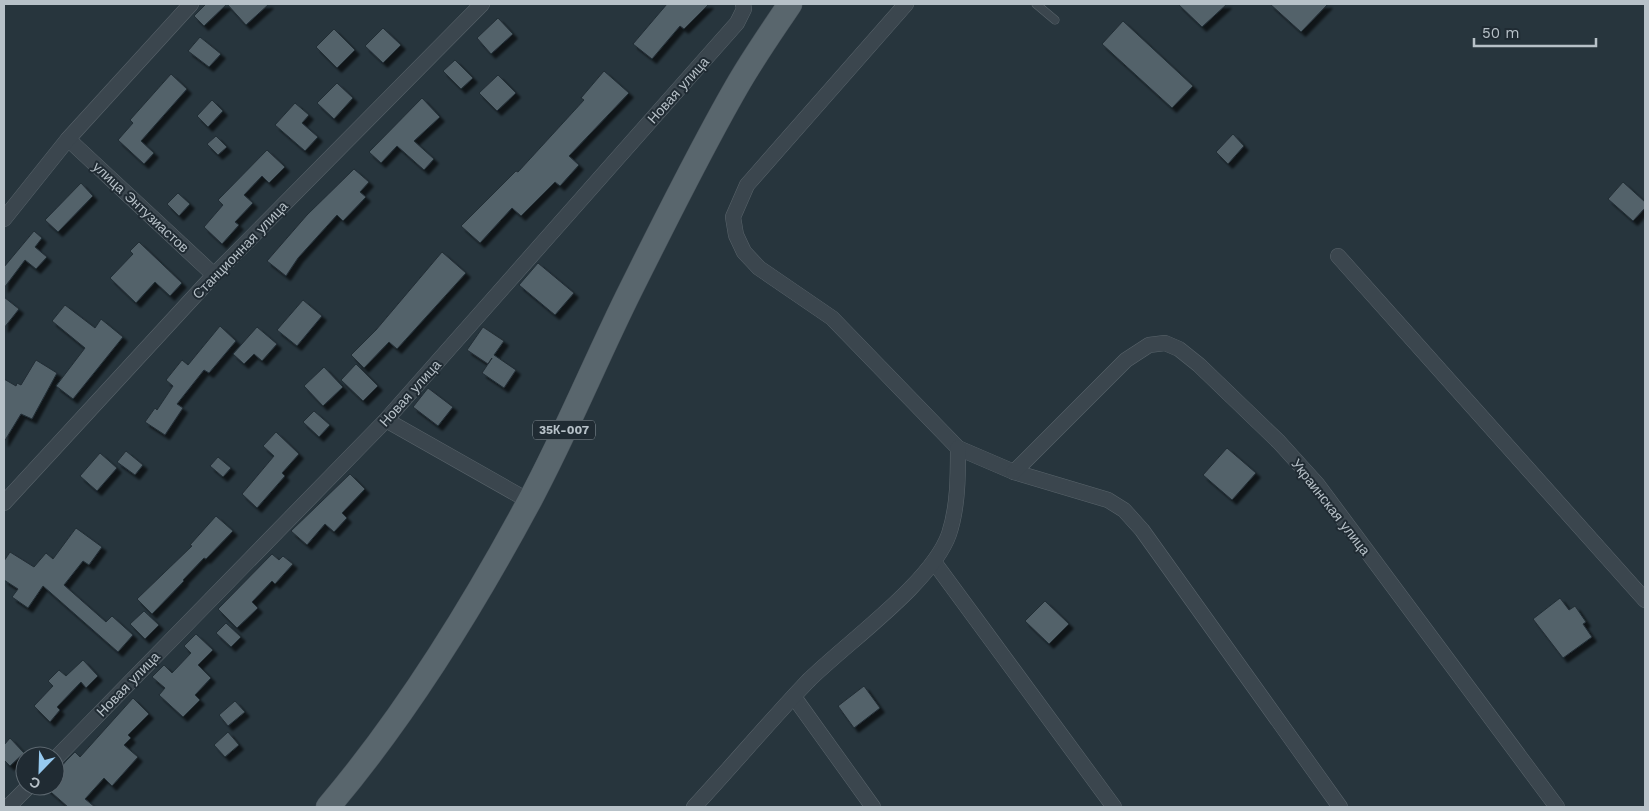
<svg xmlns="http://www.w3.org/2000/svg" width="1649" height="811" font-family="'Work Sans',sans-serif">
	<style>
		.building { fill: #53626a; stroke: #222d35; filter: url(#shadow) }
		.lines { fill: none; stroke-linecap: round; stroke-linejoin: round }
		.service-casing { stroke: #59646b; stroke-width: 9 }
		.minor-casing { stroke: #59646b; stroke-width: 16 }
		.primary-casing { stroke: #47525a; stroke-width: 25 }
		.service { stroke: #3b464e; stroke-width: 8 }
		.minor { stroke: #3b464e; stroke-width: 15 }
		.primary { stroke: #59666d; stroke-width: 24 }
		.labels { text-anchor: middle; dominant-baseline: central; stroke-width: 4; stroke-linejoin: round; paint-order: stroke }
		.shield { fill: #202b33; stroke: #8a949b; stroke-width: 1 }
		.shield-label { font-size: 12px; font-weight: bold; fill: #b7c1c8 }
		.street-label { font-size: 14px; fill: #b7c1c8; stroke: #202b33 }
	</style>
	<defs>
		<filter id="shadow"><feDropShadow dx="4.5" dy="4.5" stdDeviation="1" flood-color="#0009"/></filter>
	</defs>
	<rect width="100%" height="100%" fill="#27353d"/>
	<g class="building">
		<polygon points="206,4 227,4 204,26 194,16"/>
		<polygon points="227,4 269,4 246,25"/>
		<polygon points="667,4 709,4 684,29 680,26 652,59 633,44"/>
		<polygon points="1178,4 1227,4 1202,27"/>
		<polygon points="1270,4 1328,4 1301,32"/>
		<polygon points="498,18 513,34 491,54 477,38"/>
		<polygon points="1123,21 1193,86 1172,108 1102,44"/>
		<polygon points="383,28 401,45 383,63 365,46"/>
		<polygon points="334,29 355,50 337,68 316,47"/>
		<polygon points="200,37 221,54 209,67 188,51"/>
		<polygon points="455,60 473,78 461,89 443,71"/>
		<polygon points="604,71 629,93 569,156 579,165 560,186 555,182 521,216 512,208 480,243 461,226 516,171 518,172 584,100 581,98"/>
		<polygon points="171,74 187,89 141,141 154,153 144,164 118,140 133,123 130,120"/>
		<polygon points="498,75 516,93 497,111 479,93"/>
		<polygon points="337,83 353,98 334,119 317,103"/>
		<polygon points="422,98 440,117 414,141 434,159 424,170 397,146 381,163 369,152"/>
		<polygon points="212,100 223,111 208,127 197,116"/>
		<polygon points="295,103 309,115 302,123 318,137 305,151 275,125"/>
		<polygon points="1233,134 1244,146 1228,164 1216,152"/>
		<polygon points="216,136 227,147 218,155 207,144"/>
		<polygon points="267,150 285,167 269,183 262,176 244,195 253,203 235,222 239,225 222,244 204,227 223,205 218,200"/>
		<polygon points="354,169 369,182 360,192 366,197 343,221 337,215 298,258 286,276 267,261 307,215"/>
		<polygon points="1623,182 1645,202 1645,208 1633,221 1608,199"/>
		<polygon points="81,183 93,196 58,232 45,220"/>
		<polygon points="178,193 190,204 179,216 167,204"/>
		<polygon points="34,231 42,238 35,247 47,257 36,269 25,260 4,288 4,267"/>
		<polygon points="139,242 182,283 170,296 155,282 136,303 110,278 133,254 130,251"/>
		<polygon points="442,252 466,273 397,349 389,342 364,368 351,355 376,330"/>
		<polygon points="538,263 574,293 555,315 519,285"/>
		<polygon points="4,297 19,309 4,328"/>
		<polygon points="303,300 322,316 297,346 277,330"/>
		<polygon points="65,305 95,328 101,319 123,337 73,399 56,386 85,348 52,321"/>
		<polygon points="220,326 236,341 209,373 204,370 177,404 183,408 165,435 145,422 155,408 157,410 173,386 166,380 182,360 188,365"/>
		<polygon points="257,327 277,344 262,361 254,354 244,364 233,354"/>
		<polygon points="483,327 504,341 494,355 516,370 504,388 482,373 492,358 488,364 467,350"/>
		<polygon points="36,360 57,373 32,419 21,414 4,442 4,379 16,386 17,383 21,385"/>
		<polygon points="356,364 378,386 363,401 341,380"/>
		<polygon points="324,367 343,387 323,406 304,386"/>
		<polygon points="428,388 453,407 438,426 413,407"/>
		<polygon points="314,411 330,425 319,437 303,422"/>
		<polygon points="276,432 299,454 282,473 285,476 257,508 242,494 274,456 263,446"/>
		<polygon points="1227,448 1256,473 1232,500 1203,475"/>
		<polygon points="126,451 143,465 135,475 117,462"/>
		<polygon points="100,453 117,468 97,491 80,476"/>
		<polygon points="218,457 231,468 223,477 210,466"/>
		<polygon points="350,474 365,489 342,513 347,518 334,532 325,524 307,545 291,531"/>
		<polygon points="216,516 233,531 206,559 204,558 183,580 184,581 152,614 137,599 192,546 190,545"/>
		<polygon points="76,528 102,547 89,565 83,561 64,585 106,622 112,616 133,635 118,652 43,586 28,608 12,597 18,589 4,580 4,561 10,552 34,567 46,553 53,559"/>
		<polygon points="272,554 279,560 283,556 293,564 275,584 272,581 252,602 258,608 237,628 218,609"/>
		<polygon points="1560,598 1569,610 1575,606 1586,622 1583,624 1592,637 1563,658 1533,619"/>
		<polygon points="1045,601 1069,624 1049,644 1025,621"/>
		<polygon points="144,611 159,625 145,639 130,624"/>
		<polygon points="226,623 241,637 231,647 216,633"/>
		<polygon points="196,634 213,650 198,665 211,678 195,695 200,700 183,717 159,695 165,688 152,677 164,665 172,673 191,653 184,646"/>
		<polygon points="83,660 98,676 86,688 81,682 57,707 60,710 50,722 34,706 53,686 48,681 59,670 66,676"/>
		<polygon points="864,686 880,708 854,728 838,706"/>
		<polygon points="133,698 149,714 128,735 131,738 124,745 138,757 112,786 104,778 85,799 95,807 68,807 44,786 55,786 55,774 66,761 75,752 80,757"/>
		<polygon points="235,701 245,712 228,726 219,715"/>
		<polygon points="228,732 239,745 225,757 214,745"/>
		<polygon points="10,738 24,753 10,766 4,760 4,745"/>
	</g>
	<g class="lines">
		<g class="service-casing">
			<polyline id="service" points="1036,4 1055,20"/>
		</g>
		<g class="minor-casing">
			<g id="minor">
				<polyline points="906,4 747,185 733,217 736,235 744,252 759,268 832,318 958,448 1014,472 1108,500 1124,510 1142,530 1340,807"/>
				<polyline points="68,139 214,275"/>
				<polyline points="4,219 68,139 191,4"/>
				<polyline points="1338,256 1645,600"/>
				<polyline points="386,420 529,501"/>
				<polyline points="1014,472 1126,360 1149,345 1165,343 1179,349 1199,365 1279,442 1317,484 1557,807"/>
				<polyline points="4,503 214,275 482,4"/>
				<polyline points="934,562 1114,807"/>
				<polyline points="794,697 873,807"/>
				<polyline points="55,759 386,420 737,23 744,9 743,4"/>
				<polyline points="8,807 29,786"/>
				<path d="M694,807C732,766 769,722 808,681C846,643 932,583 949,534C958,507 958,476 958,448"/>
			</g>
		</g>
		<g class="primary-casing">
			<path id="primary" d="M328,807C407,714 472,608 530,500C567,431 596,359 631,289C665,221 699,152 737,86C753,58 772,31 790,4"/>
		</g>
		<use href="#service" class="service"/>
		<use href="#minor" class="minor"/>
		<use href="#primary" class="primary"/>
	</g>
	<g class="labels">
		<rect class="shield" x="533" y="420.5" width="62" height="19" rx="4"/>
		<g class="shield-label">
			<text x="564" y="430">35К-007</text>
		</g>
		<g class="street-label">
			<text transform="translate(678 90) rotate(-48)">Новая улица</text>
			<text transform="translate(141 207) rotate(43)">улица Энтузиастов</text>
			<text transform="translate(240 250) rotate(-46)">Станционная улица</text>
			<text transform="translate(410 393) rotate(-48)">Новая улица</text>
			<text transform="translate(1331 507) rotate(52)">Украинская улица</text>
			<text transform="translate(128 684) rotate(-46)">Новая улица</text>
		</g>
	</g>
	<rect width="1649" height="811" fill="none" stroke="#b7c1c8" stroke-width="10"/>
	<g transform="translate(40 771) rotate(203)"><circle r="24" fill="#202b33" stroke="#5c676f"/>
	<path d="M0-4L9 19L0 12L-9 19Z" fill="#96c9ef"/>
	<text y="-8" font-size="14" font-weight="bold" text-anchor="middle" fill="#b7c1c8">С</text>
	</g>
	<path d="M1474 38v8h122v-8" fill="none" stroke="#b7c1c8" stroke-width="2.5"/>
	<text x="1482" y="38" font-size="15" fill="#b7c1c8" stroke="#202b33" stroke-width="4" paint-order="stroke">50 m</text>
</svg>
